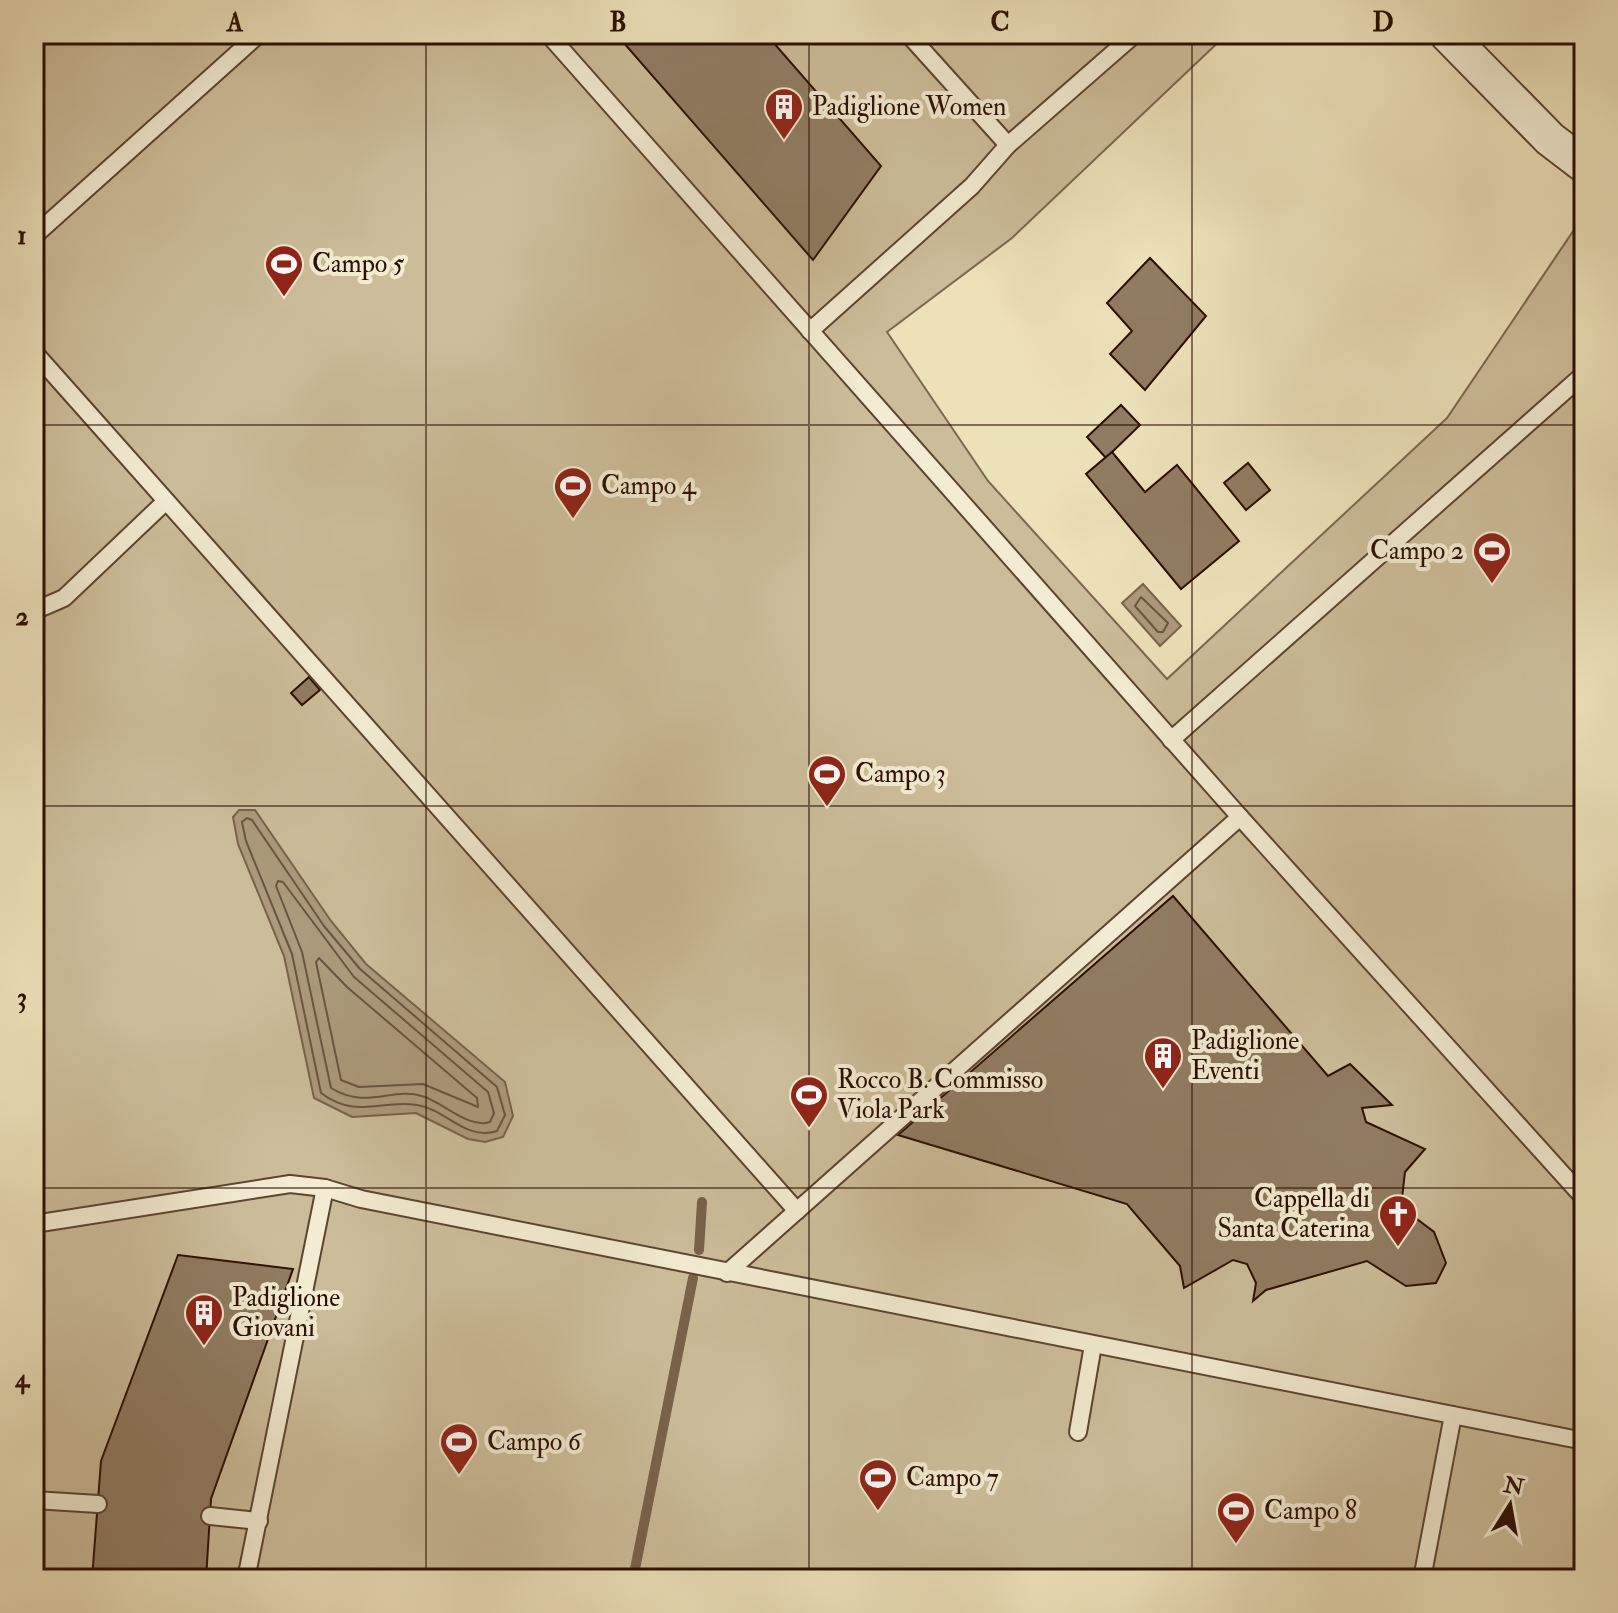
<svg xmlns="http://www.w3.org/2000/svg" width="1618" height="1613" font-family="'IM FELL Double Pica',serif">
	<style>
		.green { fill: #ccbd9a; stroke: #7c664e; stroke-width: 2 }
		.water { fill: #ab9a7b; stroke: #78624b; stroke-width: 2 }
		.lines { fill: none; stroke-linecap: round; stroke-linejoin: round }
		.shore { stroke: #6b543f; stroke-width: 2 }
		.stream { stroke: #78624b; stroke-width: 10 }
		.building { fill: #907c62; stroke: #2b0f03; stroke-width: 2 }
		.lane-casing { stroke: #5c4430; stroke-width: 20 }
		.street-casing { stroke: #5c4430; stroke-width: 38 }
		.lane { stroke: #f3ecd2; stroke-width: 16 }
		.street { stroke: #f3ecd2; stroke-width: 34 }
		.grid { fill: none; stroke: #2b0f03; stroke-width: 2; stroke-opacity: 0.55 }
		.labels { text-anchor: middle; dominant-baseline: central; stroke-width: 8; stroke-linejoin: round; paint-order: stroke }
		.poi-label { font-size: 26px; fill: #2b0f03; stroke: #f3ecd2; text-anchor: start }
		.neatline { fill: none; stroke: #2b0f03; stroke-width: 3 }
		.grid-label { font-size: 26px; text-anchor: middle; font-weight: bold; fill: #2b0f03 }
	</style>
	<rect width="100%" height="100%" fill="#ede1b9"/>
	<filter id="stains"><feTurbulence type="fractalNoise" baseFrequency=".0025" numOctaves="4"/><feColorMatrix values="0 0 0 0 .2 0 0 0 0 .09 0 0 0 0 .02 0 0 0 .5 -.17"/></filter>
	<radialGradient id="worn" r=".72"><stop offset=".6" stop-color="#630" stop-opacity="0"/><stop offset="1" stop-color="#630" stop-opacity=".3"/></radialGradient>
	<polygon class="green" points="36,34 1227,34 1012,238 887,332 988,481 1167,679 1447,418 1584,215 1584,1579 34,1579"/>
	<g class="water">
		<polygon points="1143,584 1181,626 1160,646 1122,603"/>
		<polygon points="239,810 255,810 331,921 366,964 505,1082 513,1116 503,1137 485,1142 468,1139 416,1113 352,1117 314,1098 284,956 238,844 233,817"/>
	</g>
	<g class="lines">
		<g class="shore">
			<polygon points="1141,597 1168,623 1163,632 1158,632 1135,606"/>
			<path d="M247,818L252,820L324,926L360,969L497,1087L505,1115L497,1131C465,1141 446,1109 417,1105C381,1099 357,1120 321,1093L292,954L246,841L242,822Z"/>
			<path d="M278,881L283,882L354,977L488,1092L494,1113L490,1122C468,1129 443,1102 422,1096C391,1087 367,1110 331,1088L302,952L276,886Z"/>
			<polygon points="319,958 347,987 477,1098 478,1107 423,1084 359,1087 341,1080 316,962"/>
		</g>
		<g class="stream">
			<polyline points="699,1250 702,1202"/>
			<polyline points="633,1579 693,1278"/>
		</g>
	</g>
	<g class="building">
		<polygon points="616,34 766,34 881,166 813,260"/>
		<polygon points="1150,258 1206,316 1145,390 1110,354 1132,331 1107,303"/>
		<polygon points="1121,405 1140,425 1106,458 1087,437"/>
		<polygon points="1112,452 1145,492 1177,465 1239,541 1181,589 1086,474"/>
		<polygon points="1248,463 1270,490 1246,510 1224,483"/>
		<polygon points="309,677 320,690 302,705 291,693"/>
		<polygon points="1173,896 1328,1076 1350,1064 1392,1105 1362,1108 1366,1122 1425,1149 1405,1172 1401,1207 1434,1232 1446,1263 1436,1283 1406,1286 1367,1261 1266,1290 1253,1301 1256,1283 1247,1264 1233,1260 1184,1288 1180,1266 1127,1204 898,1135"/>
		<polygon points="178,1255 293,1269 211,1499 206,1579 92,1579 101,1461"/>
	</g>
	<g class="lines">
		<g class="lane-casing">
			<g id="lane">
				<polyline points="548,34 1240,817"/>
				<polyline points="908,34 1008,145 1135,34"/>
				<polyline points="34,236 259,34"/>
				<polyline points="810,331 972,186 1008,145"/>
				<polyline points="34,352 797,1211"/>
				<polyline points="34,611 64,598 166,501"/>
				<polyline points="1171,740 1584,374"/>
				<polyline points="34,1224 290,1184 325,1188 361,1199 1584,1441"/>
				<polyline points="727,1273 1240,817 1584,1198"/>
				<polyline points="1078,1432 1093,1345"/>
				<polyline points="34,1500 98,1504"/>
				<polyline points="210,1516 259,1521"/>
				<polyline points="246,1579 325,1188"/>
				<polyline points="1422,1579 1453,1415"/>
			</g>
		</g>
		<g class="street-casing">
			<polyline id="street" points="1447,34 1550,139 1584,165"/>
		</g>
		<use href="#lane" class="lane"/>
		<use href="#street" class="street"/>
	</g>
	<path class="grid" d="M426,34V1579M809,34V1579M1192,34V1579M34,425H1584M34,806H1584M34,1188H1584"/>
	<defs>
		<g id="building-pin" transform="scale(2)"><path d="M0 17L-7.5 6A9.5 9.5 0 1 1 7.5 6Z" fill="#8f2418" stroke="#f3ecd2"/><path d="M-4-6H4V6H1V3H-1V6H-4ZM-2.5-4.3h1.7v1.8h-1.7ZM.8-4.3h1.7v1.8H.8ZM-2.5-1h1.7V.8h-1.7ZM.8-1h1.7V.8H.8Z" fill="#fff"/></g>
		<g id="stadium-pin" transform="scale(2)"><path d="M0 17L-7.5 6A9.5 9.5 0 1 1 7.5 6Z" fill="#8f2418" stroke="#f3ecd2"/><path d="M0-5a6.5 5 0 1 0 0 10a6.5 5 0 1 0 0-10ZM-3.5-1.8h7v3.6h-7Z" fill="#fff"/></g>
		<g id="church-pin" transform="scale(2)"><path d="M0 17L-7.5 6A9.5 9.5 0 1 1 7.5 6Z" fill="#8f2418" stroke="#f3ecd2"/><path d="M-1.2-6h2.4v3.5h3.3v2.4h-3.3V6h-2.4V-.1h-3.3v-2.4h3.3Z" fill="#fff"/></g>
	</defs>
	<g fill-rule="evenodd">
		<use href="#building-pin" x="784" y="107"/>
		<use href="#stadium-pin" x="284" y="264"/>
		<use href="#stadium-pin" x="573" y="486"/>
		<use href="#stadium-pin" x="1492" y="551"/>
		<use href="#stadium-pin" x="827" y="774"/>
		<use href="#building-pin" x="1163" y="1056"/>
		<use href="#stadium-pin" x="809" y="1095"/>
		<use href="#church-pin" x="1398" y="1214"/>
		<use href="#building-pin" x="204" y="1313"/>
		<use href="#stadium-pin" x="459" y="1442"/>
		<use href="#stadium-pin" x="878" y="1478"/>
		<use href="#stadium-pin" x="1236" y="1511"/>
	</g>
	<g class="labels">
		<g class="poi-label">
			<text x="812" y="107">Padiglione Women</text>
			<text x="312" y="264">Campo 5</text>
			<text x="601" y="486">Campo 4</text>
			<text x="1464" y="551" text-anchor="end">Campo 2</text>
			<text x="855" y="774">Campo 3</text>
			<text x="1191" y="1041">Padiglione<tspan x="1191" dy="30">Eventi</tspan></text>
			<text x="837" y="1080">Rocco B. Commisso<tspan x="837" dy="30">Viola Park</tspan></text>
			<text x="1370" y="1199" text-anchor="end">Cappella di<tspan x="1370" dy="30">Santa Caterina</tspan></text>
			<text x="232" y="1298">Padiglione<tspan x="232" dy="30">Giovani</tspan></text>
			<text x="487" y="1442">Campo 6</text>
			<text x="906" y="1478">Campo 7</text>
			<text x="1264" y="1511">Campo 8</text>
		</g>
	</g>
	<rect width="1618" height="1613" fill="none" stroke="#ede1b9" stroke-width="88"/>
	<g transform="translate(1510 1505) rotate(11)" stroke="#f3ecd2" stroke-width="6" paint-order="stroke">
	<path d="M0-6L14 30L0 20L-14 30Z" fill="#2b0f03"/>
	<text y="-12" font-size="22" font-weight="bold" text-anchor="middle" fill="#2b0f03">N</text>
	</g>
	<rect x="44" y="44" width="1530" height="1525" class="neatline"/>
	<g class="grid-label">
		<text x="235" y="31">A</text>
		<text x="618" y="31">B</text>
		<text x="1000" y="31">C</text>
		<text x="1383" y="31">D</text>
		<text x="22" y="244">1</text>
		<text x="22" y="625">2</text>
		<text x="22" y="1006">3</text>
		<text x="22" y="1387">4</text>
	</g>
	<rect width="100%" height="100%" filter="url(#stains)"/>
	<rect width="100%" height="100%" fill="url(#worn)"/>
</svg>
